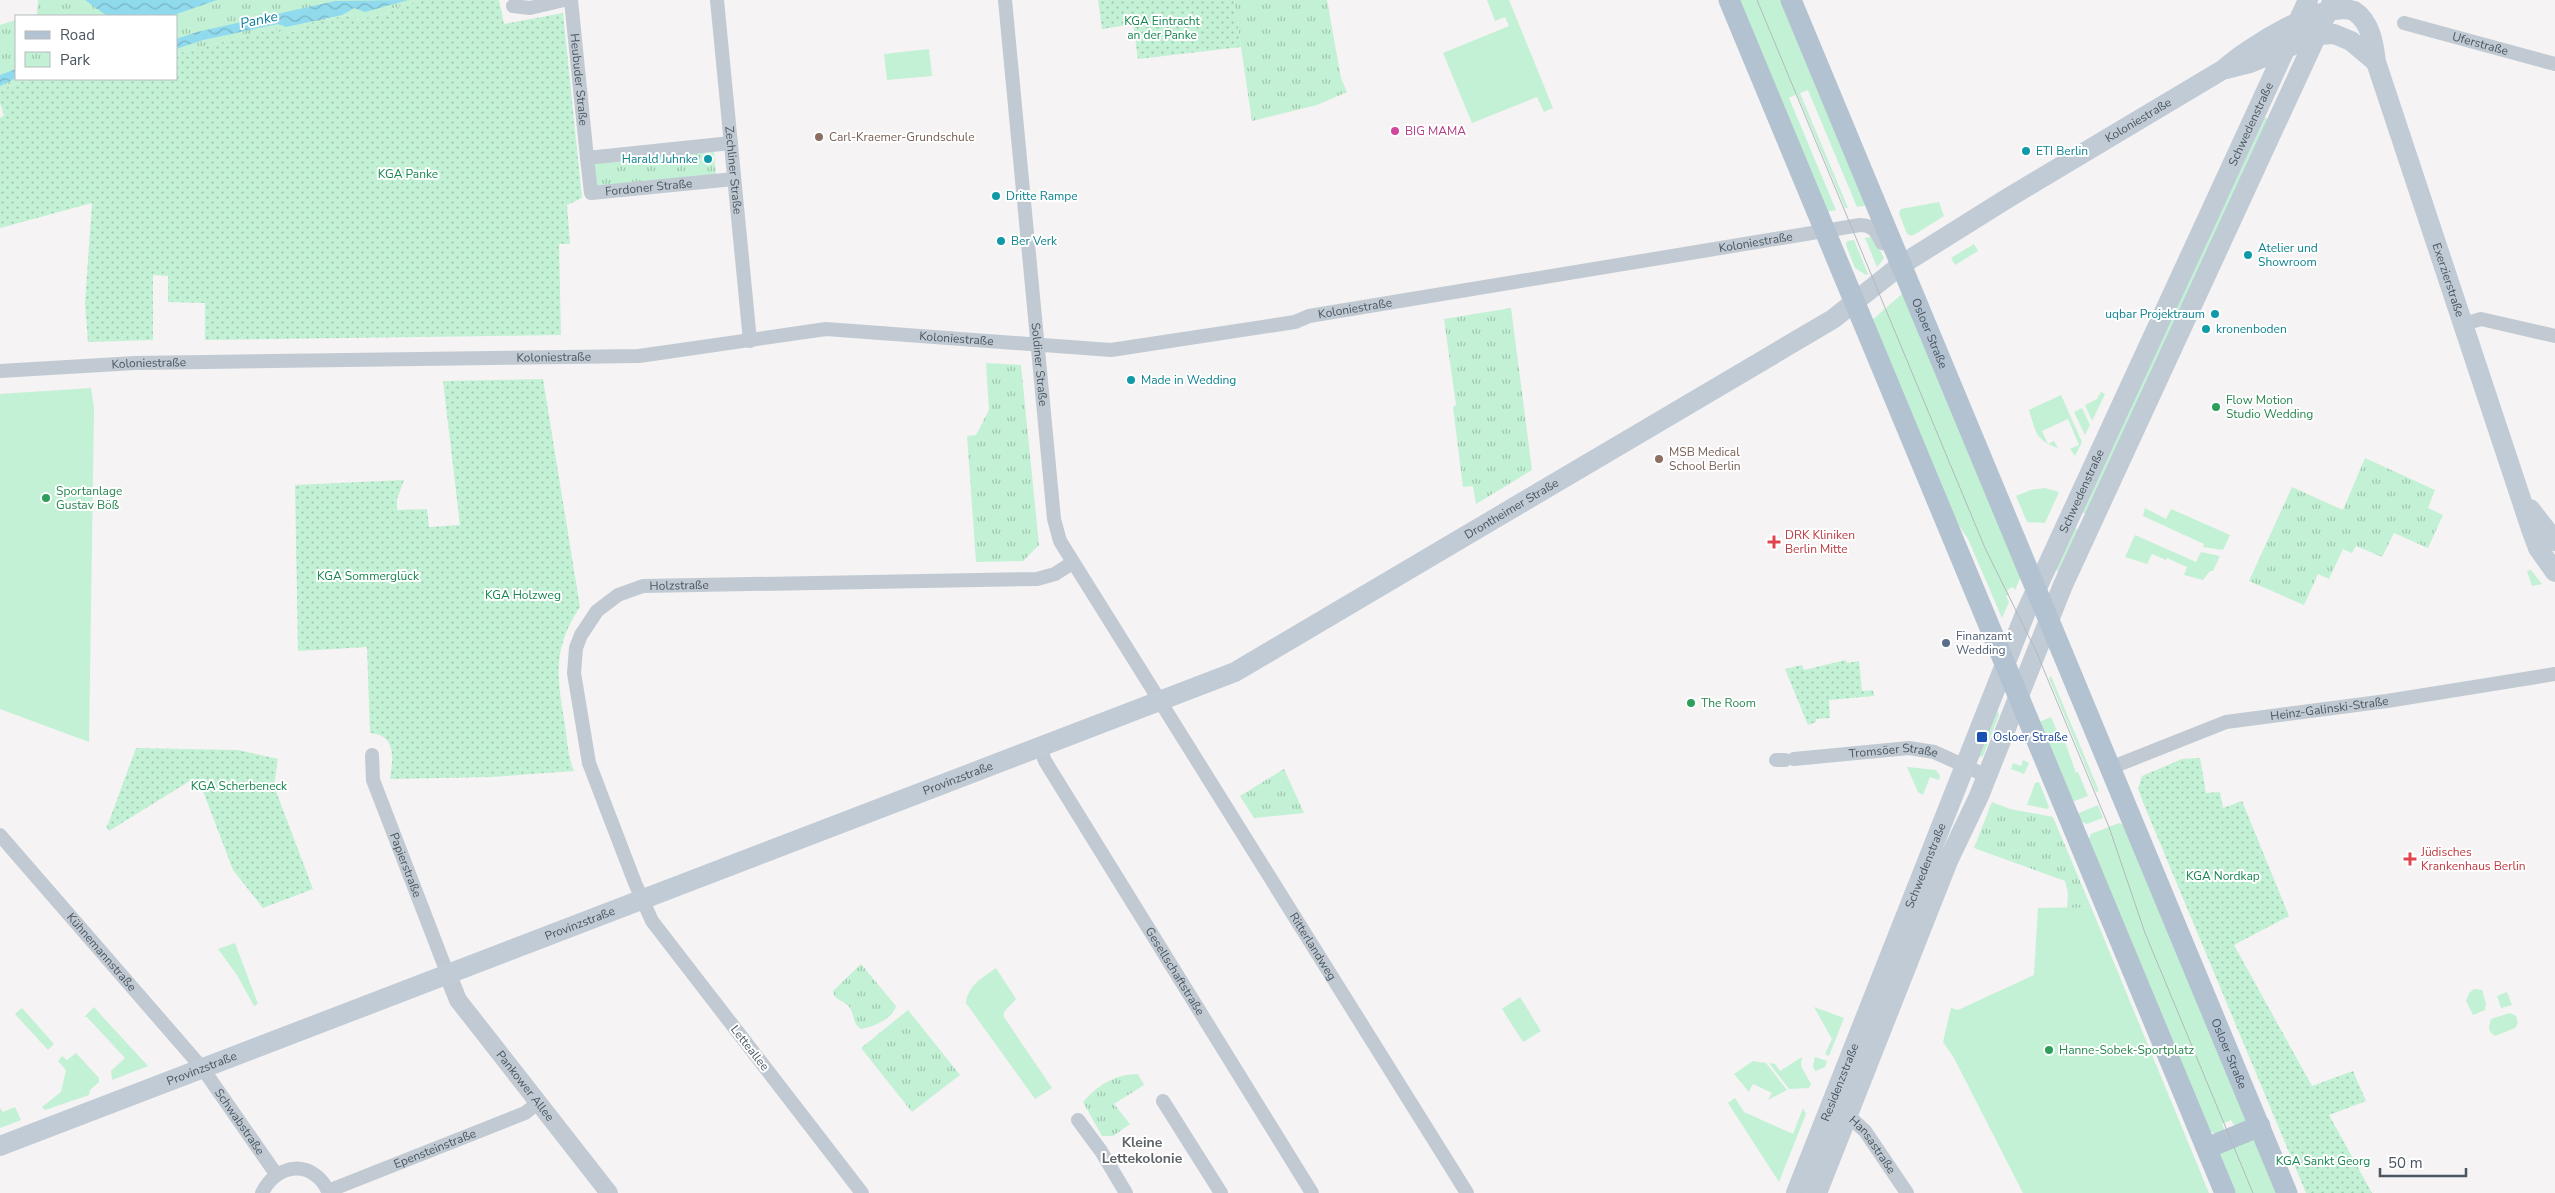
<svg xmlns="http://www.w3.org/2000/svg" width="2555" height="1193" font-family="'Nunito Sans',sans-serif">
	<style>
		.grass { fill: #c3f1d5 }
		.park { fill: url(#park-tufts) }
		.garden { fill: url(#garden-dots) }
		.water { fill: url(#water-waves) }
		.lines { fill: none; stroke-linecap: round; stroke-linejoin: round }
		.minor { stroke: #c1cad2; stroke-width: 14 }
		.tertiary { stroke: #c1cad2; stroke-width: 18 }
		.secondary { stroke: #c1cbd6; stroke-width: 20 }
		.primary { stroke: #b3c2d1; stroke-width: 21 }
		.tram { stroke: #b5b8bd; stroke-width: 1 }
		.hotel-dot { fill: #d1479c; stroke: #fff; stroke-width: 2 }
		.education-dot { fill: #8d6e63; stroke: #fff; stroke-width: 2 }
		.culture-dot { fill: #0f9aa8; stroke: #fff; stroke-width: 2 }
		.leisure-dot { fill: #2e9e5b; stroke: #fff; stroke-width: 2 }
		.health-dot { fill: #e0444e; stroke: #fff; stroke-width: 2 }
		.service-dot { fill: #5c6f8a; stroke: #fff; stroke-width: 2 }
		.transit-dot { fill: #1a4fb4; stroke: #fff; stroke-width: 2 }
		.labels { text-anchor: middle; dominant-baseline: central; stroke-width: 4; stroke-linejoin: round; paint-order: stroke }
		.park-label { font-size: 12px; fill: #17864f; stroke: #fff }
		.street-label { font-size: 12px; fill: #4a5661; stroke: #fff }
		.hotel-label { font-size: 12px; fill: #b23c85; stroke: #fff; text-anchor: start }
		.education-label { font-size: 12px; fill: #785e54; stroke: #fff; text-anchor: start }
		.culture-label { font-size: 12px; fill: #0d838f; stroke: #fff; text-anchor: start }
		.leisure-label { font-size: 12px; fill: #27864d; stroke: #fff; text-anchor: start }
		.health-label { font-size: 12px; fill: #be3a42; stroke: #fff; text-anchor: start }
		.service-label { font-size: 12px; fill: #4e5e75; stroke: #fff; text-anchor: start }
		.transit-label { font-size: 12px; fill: #164399; stroke: #fff; text-anchor: start }
		.water-label { font-size: 14px; font-style: italic; fill: #0c7c9b; stroke: #fff }
		.neighbourhood-label { font-size: 14px; font-weight: bold; fill: #5f6368; stroke: #fff }
	</style>
	<defs>
		<pattern id="park-tufts" width="24" height="20" patternUnits="userSpaceOnUse" patternTransform="scale(1.25)"><rect width="24" height="20" fill="#c3f1d5"/><path d="M3 7l-1-3M5 7V3M7 7l1-3M15 17l-1-3M17 17v-4M19 17l1-3" fill="none" stroke="#a0c6b0"/></pattern>
		<pattern id="garden-dots" width="8" height="8" patternUnits="userSpaceOnUse" patternTransform="scale(1.25)"><rect width="8" height="8" fill="#c3f1d5"/><path d="M2 2h.1M6 6h.1" fill="none" stroke="#a0c6b0" stroke-width="1.8" stroke-linecap="round"/></pattern>
		<pattern id="water-waves" width="16" height="10" patternUnits="userSpaceOnUse" patternTransform="scale(1.25)"><rect width="16" height="10" fill="#90daee"/><path d="M0 5q4-4 8 0t8 0" fill="none" stroke="#78b4c4"/></pattern>
	</defs>
	<rect width="100%" height="100%" fill="#f5f3f3"/>
	<g class="grass">
		<polygon points="1487,0 1509,0 1553,108 1544,112 1537,97 1472,123 1443,53 1509,26 1505,17 1495,21"/>
		<polygon points="1737,0 1783,0 1869,205 1857,207 1808,90 1800,93 1848,208 1845,208 1797,94 1789,98 1836,210 1826,212"/>
		<polygon points="929,49 932,76 887,80 884,54"/>
		<polygon points="2265,117 2268,119 2086,514 2082,512"/>
		<polygon points="1939,202 1944,216 1912,236 1907,234 1899,213 1901,209"/>
		<polygon points="1873,237 1884,258 1877,267 1865,238"/>
		<polygon points="1854,240 1868,274 1866,275 1855,268 1846,245 1847,241"/>
		<polygon points="1974,244 1978,251 1955,265 1951,258"/>
		<polygon points="1903,293 2022,574 2015,590 2013,587 2007,590 2009,594 2006,596 2009,602 2002,618 1968,539 1954,518 1871,321"/>
		<polygon points="91,388 94,408 89,742 0,709 0,394"/>
		<polygon points="2101,392 2105,394 2092,421 2085,405 2097,399"/>
		<path d="M2061,395L2082,442L2075,456L2070,449L2079,445L2068,419L2042,431L2048,444L2054,441L2058,448C2035,440 2036,432 2029,410Z"/>
		<polygon points="2082,408 2090,425 2085,435 2074,412"/>
		<polygon points="2045,488 2059,492 2045,523 2027,522 2016,496 2031,490"/>
		<polygon points="2145,508 2166,519 2171,509 2230,535 2223,550 2203,547 2204,544 2143,516"/>
		<polygon points="2074,528 2078,529 2059,575 2055,566"/>
		<polygon points="2135,535 2196,562 2201,552 2220,556 2213,571 2210,571 2203,580 2184,575 2187,567 2167,558 2166,560 2152,554 2147,564 2125,557"/>
		<polygon points="2531,570 2542,584 2532,586 2527,571"/>
		<polygon points="2051,676 2099,791 2096,792 2049,678"/>
		<polygon points="1995,705 1999,715 1983,756 1976,758"/>
		<polygon points="2051,717 2061,740 2064,739 2076,773 2078,772 2088,796 2072,802 2039,722"/>
		<polygon points="2023,760 2029,763 2024,774 2011,769 2013,763 2021,766"/>
		<polygon points="1907,767 1936,770 1940,776 1939,780 1930,777 1923,795 1918,792"/>
		<polygon points="2039,782 2049,807 2048,809 2027,805 2035,783"/>
		<polygon points="2098,805 2103,818 2087,824 2080,821 2077,814"/>
		<polygon points="2119,823 2125,825 2248,1119 2236,1129 2231,1120 2222,1124 2226,1133 2215,1134 2210,1131 2088,841 2091,834"/>
		<polygon points="2091,907 2209,1193 2023,1193 1954,1058 1943,1042 1951,1008 1958,1010 2034,975 2038,908"/>
		<polygon points="235,943 258,1004 254,1006 237,975 218,949"/>
		<path d="M996,968L1016,999L1004,1012V1017L1052,1088L1035,1099L966,1003C968,985 982,978 996,968Z"/>
		<polygon points="2474,989 2482,990 2486,1004 2485,1010 2473,1015 2466,1001 2469,993"/>
		<polygon points="2507,992 2512,1005 2501,1008 2497,996"/>
		<polygon points="1520,997 1541,1031 1523,1042 1502,1009"/>
		<polygon points="94,1007 101,1015 148,1066 112,1080 111,1071 125,1058 87,1017 84,1017"/>
		<polygon points="1814,1007 1844,1018 1829,1056 1825,1054 1832,1039"/>
		<polygon points="22,1008 54,1044 48,1050 15,1014"/>
		<polygon points="2510,1013 2516,1016 2518,1023 2515,1028 2495,1036 2490,1032 2489,1027 2491,1019"/>
		<polygon points="76,1053 99,1078 99,1082 90,1090 89,1095 45,1110 42,1107 61,1092 66,1070 58,1061 62,1056 67,1060"/>
		<polygon points="1802,1057 1801,1066 1811,1084 1809,1088 1789,1089 1769,1063 1775,1064 1780,1071"/>
		<polygon points="1815,1057 1827,1061 1825,1067 1815,1071 1813,1066"/>
		<polygon points="1753,1061 1766,1063 1787,1090 1768,1100 1772,1093 1753,1084 1749,1092 1734,1074"/>
		<polygon points="1735,1098 1744,1112 1793,1134 1803,1108 1806,1114 1779,1182 1728,1103"/>
		<polygon points="15,1107 21,1120 0,1128 0,1108 3,1112"/>
		<polygon points="2254,1137 2279,1193 2234,1193 2218,1153"/>
	</g>
	<g class="park">
		<polygon points="38,0 422,0 388,10 389,13 355,20 353,14 305,24 306,29 282,34 275,29 176,54 176,16 31,16 37,14"/>
		<polygon points="1234,0 1327,0 1341,78 1347,92 1317,105 1252,121"/>
		<polygon points="16,20 16,79 29,79 0,90 0,25"/>
		<polygon points="714,152 716,175 595,187 593,163"/>
		<polygon points="1511,308 1532,470 1476,504 1473,486 1463,487 1453,407 1456,405 1444,319"/>
		<polygon points="986,363 1021,365 1039,545 1023,561 976,562 967,436 976,435 989,410"/>
		<polygon points="2365,458 2435,490 2428,508 2443,515 2428,548 2394,533 2382,557 2356,546 2352,553 2343,549 2329,579 2318,574 2304,605 2249,581 2292,487 2343,510"/>
		<polygon points="1284,769 1304,813 1254,818 1240,796"/>
		<polygon points="1992,802 2010,809 2053,817 2091,907 2067,908 2068,893 2065,881 1974,848"/>
		<path d="M861,964L896,1006C893,1019 873,1027 861,1029C852,1023 855,1016 850,1008C845,1000 834,1001 833,991Z"/>
		<polygon points="908,1010 960,1075 912,1112 861,1048"/>
		<path d="M1138,1074L1144,1085L1114,1104L1130,1124L1113,1136H1102L1083,1102C1098,1085 1115,1074 1138,1074Z"/>
	</g>
	<g class="garden">
		<polygon points="422,0 499,0 504,24 563,13 582,198 567,205 570,244 559,244 561,335 205,340 205,303 168,302 168,276 153,275 153,340 88,342 85,303 92,203 0,228 0,118 4,115 0,103 0,90 29,79 176,79 176,54 275,29 283,34 306,29 304,24 354,14 355,20 389,13 388,10"/>
		<polygon points="1098,0 1234,0 1241,47 1138,59 1133,24 1102,29"/>
		<path d="M543,379L580,607C552,649 557,678 565,725C567,740 568,757 574,771L491,777L390,779C393,759 397,735 370,733L367,647L298,651L295,485L404,480L397,499V510L427,509L429,527L460,525L443,381Z"/>
		<polygon points="1846,660 1847,663 1859,661 1862,691 1873,690 1874,696 1829,700 1830,718 1816,719 1816,722 1808,725 1785,669 1802,665 1804,670"/>
		<polygon points="136,748 238,750 278,759 274,786 313,889 263,908 233,870 201,786 193,779 109,831 106,826 108,824"/>
		<polygon points="2200,758 2206,793 2220,792 2223,808 2242,801 2289,916 2234,945 2312,1086 2353,1071 2366,1101 2329,1115 2372,1193 2306,1193 2147,812 2138,789 2142,776 2182,759"/>
	</g>
	<g class="water">
		<polygon points="85,0 217,0 171,16 107,16"/>
		<polygon points="408,0 365,12 354,8 342,15 286,27 278,24 203,40 176,49 176,39 197,32 335,1"/>
		<polygon points="16,69 16,78 0,86 0,75"/>
	</g>
	<g class="lines">
		<g class="minor">
			<path id="s1" d="M571,0L587,158"/>
			<path id="s2" d="M717,0L750,341"/>
			<path id="s3" d="M1005,0L1054,519L1060,541L1467,1193"/>
			<polyline points="513,6 530,8 564,0"/>
			<path id="s4" d="M2404,23L2555,64"/>
			<path id="s5" d="M731,143L587,158L591,193L734,179"/>
			<polyline points="2464,324 2481,319 2555,336"/>
			<path id="s6" d="M0,371L135,363L639,356L826,329L1111,350L1295,322L1309,316L1860,225C1873,225 1877,232 1882,243L1886,244"/>
			<path id="s7" d="M1040,748L1045,761L1312,1193"/>
			<path id="s8" d="M372,755L373,780L448,975"/>
			<path id="s9" d="M1794,759L1909,748L1934,752L1987,776"/>
			<polyline points="1776,760 1785,760"/>
			<path id="s10" d="M2110,768L2226,722L2387,701L2555,674"/>
			<path id="s11" d="M0,835L203,1069L276,1174"/>
			<polyline points="1163,1101 1221,1193"/>
			<path id="s12" d="M1841,1109L1865,1131L1907,1193"/>
			<polyline points="1078,1120 1101,1151 1126,1193"/>
			<path id="s13" d="M328,1191L525,1113L539,1102"/>
			<path d="M262,1193C277,1162 314,1159 329,1193"/>
			<path id="s14" d="M862,1193L652,921L635,883L589,763L574,673L576,648L581,635L597,611L618,595L643,586L1037,579L1055,574L1072,563"/>
		</g>
		<path class="tertiary" id="s15" d="M448,975L458,1000L609,1193"/>
		<g class="secondary">
			<polyline points="2226,69 2250,63 2318,35 2334,34 2351,41 2376,62"/>
			<polyline points="2530,509 2555,541"/>
			<path id="s16" d="M0,1146L1235,672L1833,319L1901,265L2008,198L2224,69C2247,48 2323,0 2354,11C2371,22 2374,45 2376,62L2531,529L2538,548L2555,572"/>
			<path id="s17" d="M1796,1193L2025,614L2308,0"/>
			<polyline points="1817,1193 1948,861 1979,796 2063,585 2333,0"/>
		</g>
		<g class="primary">
			<polyline points="1729,0 2225,1193"/>
			<path id="s18" d="M1791,0L2287,1193"/>
			<polyline points="2207,1148 2260,1126"/>
		</g>
		<polyline class="tram" points="1757,0 1985,548 2036,651 2109,827 2145,933 2253,1193"/>
	</g>
	<circle class="hotel-dot" cx="1395" cy="131" r="5"/>
	<g class="education-dot">
		<circle cx="819" cy="137" r="5"/>
		<circle cx="1659" cy="459" r="5"/>
	</g>
	<g class="culture-dot">
		<circle cx="2026" cy="151" r="5"/>
		<circle cx="708" cy="159" r="5"/>
		<circle cx="996" cy="196" r="5"/>
		<circle cx="1001" cy="241" r="5"/>
		<circle cx="2248" cy="255" r="5"/>
		<circle cx="2215" cy="314" r="5"/>
		<circle cx="2206" cy="329" r="5"/>
		<circle cx="1131" cy="380" r="5"/>
	</g>
	<g class="leisure-dot">
		<circle cx="2216" cy="407" r="5"/>
		<circle cx="46" cy="498" r="5"/>
		<circle cx="1691" cy="703" r="5"/>
		<circle cx="2049" cy="1050" r="5"/>
	</g>
	<g class="health-dot">
		<path d="M1771.5 534.5h5v5h5v5h-5v5h-5v-5h-5v-5h5z"/>
		<path d="M2407.5 851.5h5v5h5v5h-5v5h-5v-5h-5v-5h5z"/>
	</g>
	<circle class="service-dot" cx="1946" cy="643" r="5"/>
	<rect class="transit-dot" x="1976" y="731" width="12" height="12" rx="2.5"/>
	<g class="labels">
		<g class="park-label">
			<text x="1162" y="21">KGA Eintracht<tspan x="1162" dy="14">an der Panke</tspan></text>
			<text x="408" y="174">KGA Panke</text>
			<text x="368" y="576">KGA Sommerglück</text>
			<text x="523" y="595">KGA Holzweg</text>
			<text x="239" y="786">KGA Scherbeneck</text>
			<text x="2223" y="876">KGA Nordkap</text>
			<text x="2323" y="1161">KGA Sankt Georg</text>
		</g>
		<g class="street-label">
			<text stroke="none"><textPath href="#s4" startOffset="79">Uferstraße</textPath></text>
			<text stroke="none"><textPath href="#s1" startOffset="80">Heubuder Straße</textPath></text>
			<text stroke="none"><textPath href="#s16" startOffset="2382">Koloniestraße</textPath></text>
			<text stroke="none"><textPath href="#s17" startOffset="1162">Schwedenstraße</textPath></text>
			<text stroke="none"><textPath href="#s2" startOffset="171">Zechliner Straße</textPath></text>
			<text stroke="none"><textPath href="#s5" startOffset="238">Fordoner Straße</textPath></text>
			<text stroke="none"><textPath href="#s6" startOffset="1768">Koloniestraße</textPath></text>
			<text stroke="none"><textPath href="#s16" startOffset="2915">Exerzierstraße</textPath></text>
			<text stroke="none"><textPath href="#s6" startOffset="1362">Koloniestraße</textPath></text>
			<text stroke="none"><textPath href="#s18" startOffset="361">Osloer Straße</textPath></text>
			<text stroke="none"><textPath href="#s6" startOffset="959">Koloniestraße</textPath></text>
			<text stroke="none"><textPath href="#s6" startOffset="554">Koloniestraße</textPath></text>
			<text stroke="none"><textPath href="#s6" startOffset="149">Koloniestraße</textPath></text>
			<text stroke="none"><textPath href="#s3" startOffset="366">Soldiner Straße</textPath></text>
			<text stroke="none"><textPath href="#s17" startOffset="758">Schwedenstraße</textPath></text>
			<text stroke="none"><textPath href="#s16" startOffset="1644">Drontheimer Straße</textPath></text>
			<text stroke="none"><textPath href="#s14" startOffset="762">Holzstraße</textPath></text>
			<text stroke="none"><textPath href="#s10" startOffset="229">Heinz-Galinski-Straße</textPath></text>
			<text stroke="none"><textPath href="#s9" startOffset="100">Tromsöer Straße</textPath></text>
			<text stroke="none"><textPath href="#s16" startOffset="1026">Provinzstraße</textPath></text>
			<text stroke="none"><textPath href="#s17" startOffset="352">Schwedenstraße</textPath></text>
			<text stroke="none"><textPath href="#s8" startOffset="116">Papierstraße</textPath></text>
			<text stroke="none"><textPath href="#s16" startOffset="621">Provinzstraße</textPath></text>
			<text stroke="none"><textPath href="#s3" startOffset="1022">Ritterlandweg</textPath></text>
			<text stroke="none"><textPath href="#s11" startOffset="155">Kühnemannstraße</textPath></text>
			<text stroke="none"><textPath href="#s7" startOffset="261">Gesellschaftstraße</textPath></text>
			<text transform="translate(750 1048) rotate(52)">Letteallee</text>
			<text stroke="none"><textPath href="#s18" startOffset="1141">Osloer Straße</textPath></text>
			<text stroke="none"><textPath href="#s16" startOffset="216">Provinzstraße</textPath></text>
			<text stroke="none"><textPath href="#s17" startOffset="119">Residenzstraße</textPath></text>
			<text stroke="none"><textPath href="#s15" startOffset="136">Pankower Allee</textPath></text>
			<text stroke="none"><textPath href="#s11" startOffset="374">Schwabstraße</textPath></text>
			<text stroke="none"><textPath href="#s12" startOffset="48">Hansastraße</textPath></text>
			<text stroke="none"><textPath href="#s13" startOffset="115">Epensteinstraße</textPath></text>
		</g>
		<g class="hotel-label">
			<text x="1405" y="131">BIG MAMA</text>
		</g>
		<g class="education-label">
			<text x="829" y="137">Carl-Kraemer-Grundschule</text>
			<text x="1669" y="452">MSB Medical<tspan x="1669" dy="14">School Berlin</tspan></text>
		</g>
		<g class="culture-label">
			<text x="2036" y="151">ETI Berlin</text>
			<text x="698" y="159" text-anchor="end">Harald Juhnke</text>
			<text x="1006" y="196">Dritte Rampe</text>
			<text x="1011" y="241">Ber Verk</text>
			<text x="2258" y="248">Atelier und<tspan x="2258" dy="14">Showroom</tspan></text>
			<text x="2205" y="314" text-anchor="end">uqbar Projektraum</text>
			<text x="2216" y="329">kronenboden</text>
			<text x="1141" y="380">Made in Wedding</text>
		</g>
		<g class="leisure-label">
			<text x="2226" y="400">Flow Motion<tspan x="2226" dy="14">Studio Wedding</tspan></text>
			<text x="56" y="491">Sportanlage<tspan x="56" dy="14">Gustav Böß</tspan></text>
			<text x="1701" y="703">The Room</text>
			<text x="2059" y="1050">Hanne-Sobek-Sportplatz</text>
		</g>
		<g class="health-label">
			<text x="1785" y="535">DRK Kliniken<tspan x="1785" dy="14">Berlin Mitte</tspan></text>
			<text x="2421" y="852">Jüdisches<tspan x="2421" dy="14">Krankenhaus Berlin</tspan></text>
		</g>
		<g class="service-label">
			<text x="1956" y="636">Finanzamt<tspan x="1956" dy="14">Wedding</tspan></text>
		</g>
		<g class="transit-label">
			<text x="1993" y="737">Osloer Straße</text>
		</g>
		<g class="water-label">
			<text transform="translate(259 20) rotate(-12)">Panke</text>
		</g>
		<g class="neighbourhood-label">
			<text x="1142" y="1142">Kleine<tspan x="1142" dy="16">Lettekolonie</tspan></text>
		</g>
	</g>
	<rect x="15" y="15" width="162" height="65" fill="#ffffff" stroke="#b7bbc0"/>
	<rect x="25" y="31" width="25" height="8" fill="#b3c2d1" stroke="#b7bbc0"/>
	<text x="60" y="40" font-size="15" fill="#4a5661">Road</text>
	<rect x="25" y="52" width="25" height="15" fill="url(#park-tufts)" stroke="#b7bbc0"/>
	<text x="60" y="65" font-size="15" fill="#4a5661">Park</text>
	<path d="M2380 1168v8h86v-8" fill="none" stroke="#4a5661" stroke-width="2.5"/>
	<text x="2388" y="1168" font-size="15" fill="#4a5661" stroke="#ffffff" stroke-width="4" paint-order="stroke">50 m</text>
</svg>
